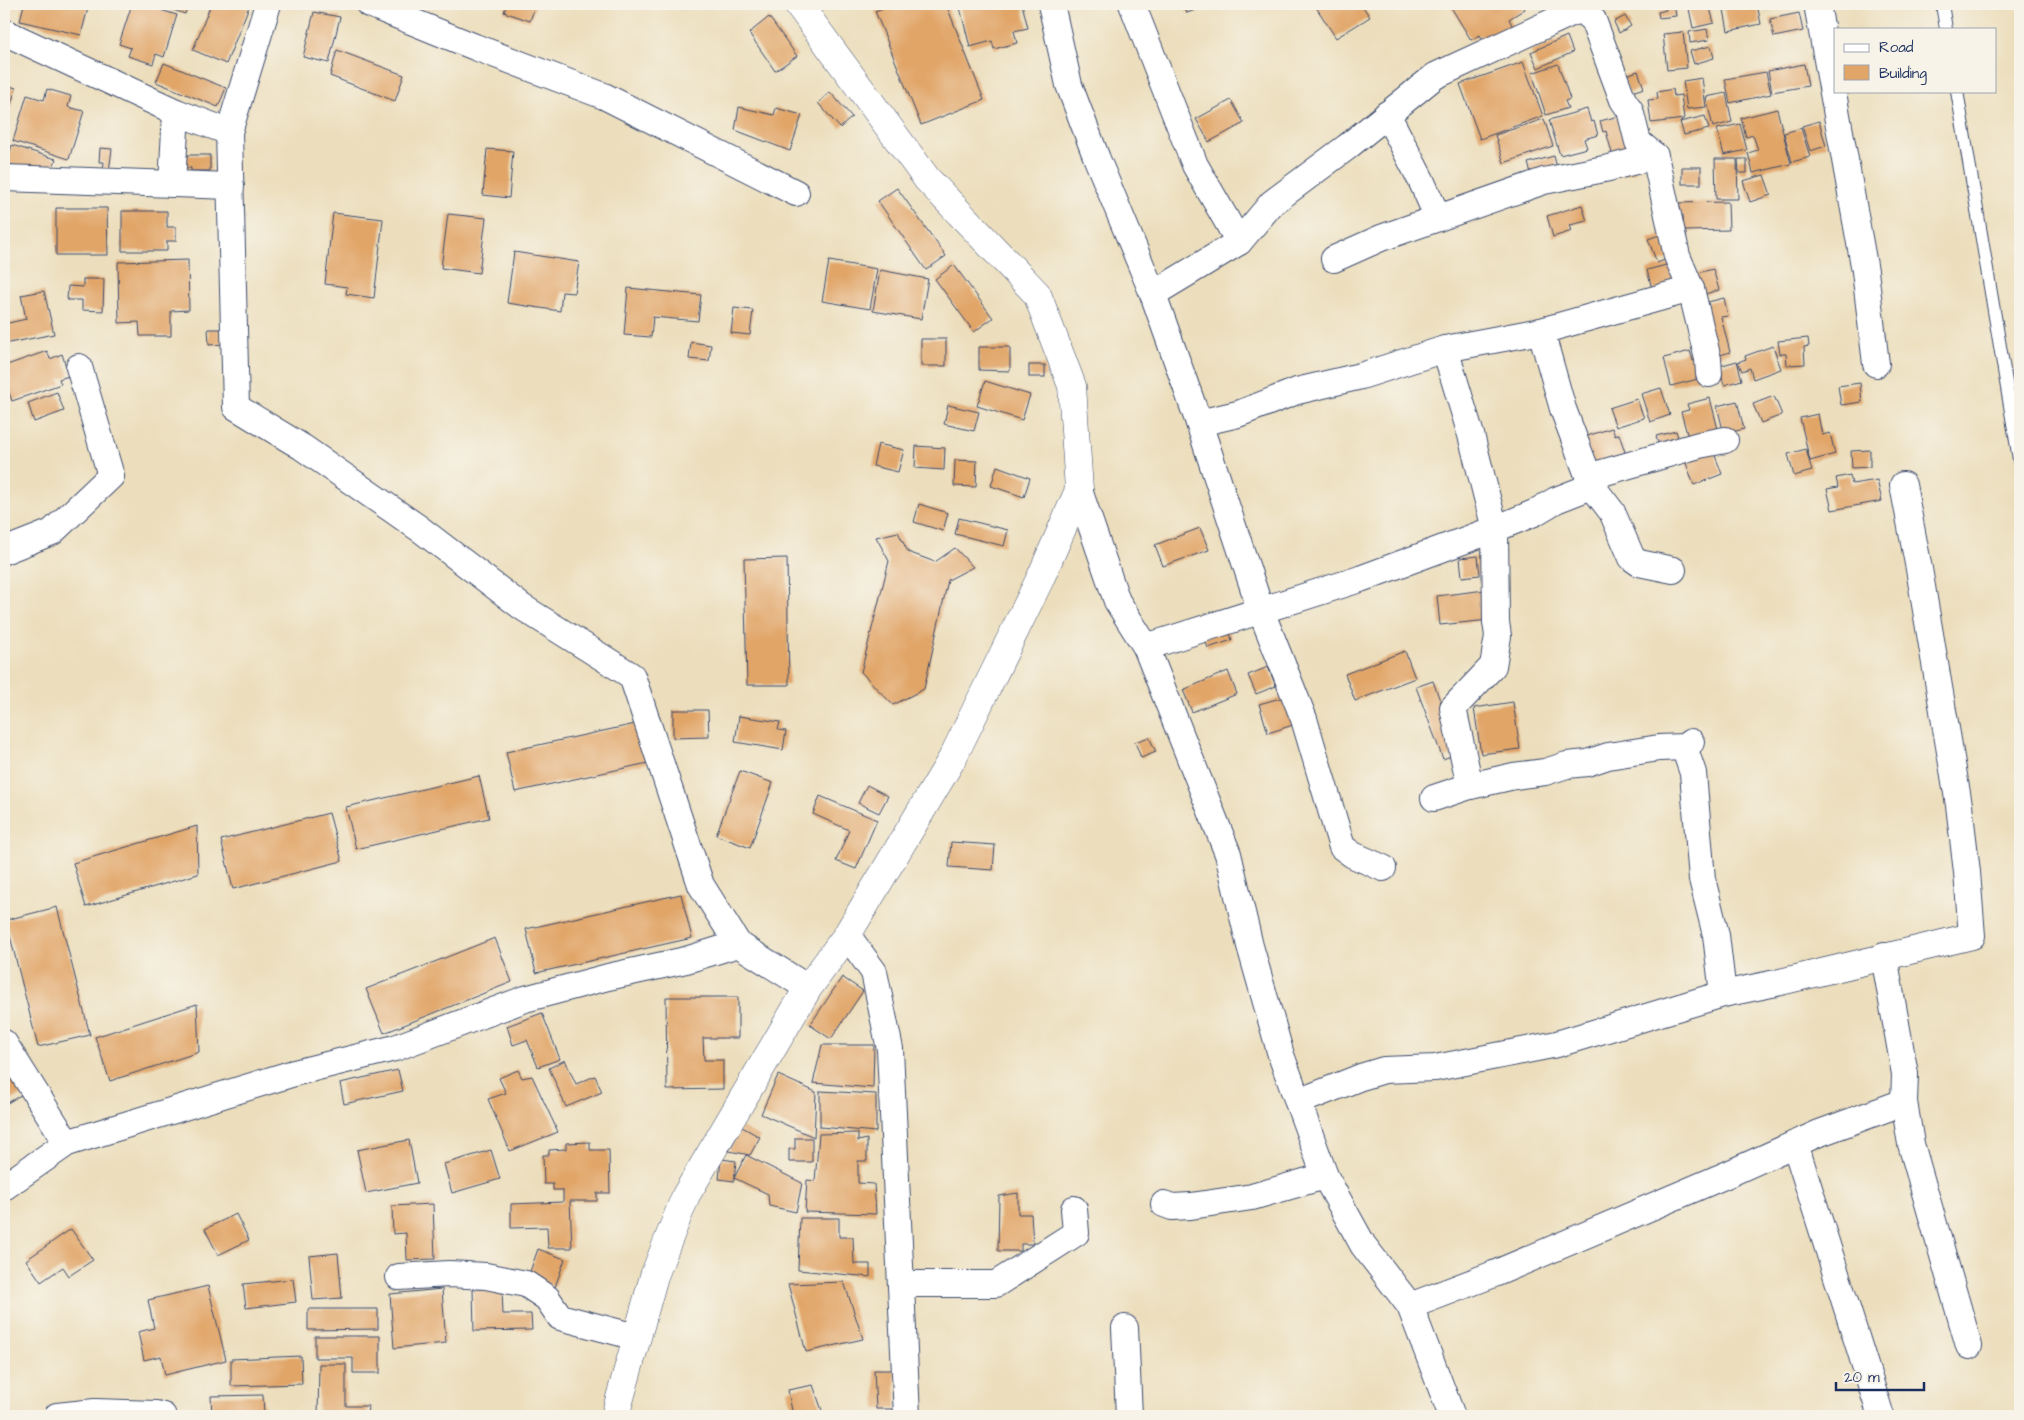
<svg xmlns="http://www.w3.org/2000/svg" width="2024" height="1420" font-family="'Architects Daughter',sans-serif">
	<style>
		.building { fill: #e1a568 }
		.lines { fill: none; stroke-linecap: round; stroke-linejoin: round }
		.lane-casing { stroke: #3a496c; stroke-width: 14 }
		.street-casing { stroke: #3a496c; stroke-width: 28 }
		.secondary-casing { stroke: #3a496c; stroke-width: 29 }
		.lane { stroke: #fff; stroke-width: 12 }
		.street { stroke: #fff; stroke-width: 26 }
		.secondary { stroke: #fff; stroke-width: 28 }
	</style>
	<rect width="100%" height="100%" fill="#f7f3e8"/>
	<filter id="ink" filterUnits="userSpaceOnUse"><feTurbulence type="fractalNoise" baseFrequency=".02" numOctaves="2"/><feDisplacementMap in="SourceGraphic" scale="10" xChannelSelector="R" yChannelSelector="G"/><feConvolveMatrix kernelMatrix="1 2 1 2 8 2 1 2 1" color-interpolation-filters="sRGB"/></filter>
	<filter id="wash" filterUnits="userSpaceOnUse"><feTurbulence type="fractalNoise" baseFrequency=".0096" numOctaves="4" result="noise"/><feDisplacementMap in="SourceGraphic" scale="20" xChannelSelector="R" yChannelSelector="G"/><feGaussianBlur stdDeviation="1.12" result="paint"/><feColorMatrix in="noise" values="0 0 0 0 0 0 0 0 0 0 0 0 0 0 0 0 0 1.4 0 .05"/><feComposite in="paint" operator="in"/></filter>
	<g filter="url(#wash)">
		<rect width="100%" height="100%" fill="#ecdebc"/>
		<g id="blocks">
			<g class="building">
				<polygon points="24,4 89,4 81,35 20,21"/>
				<polygon points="132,4 141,4 177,15 164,57 156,54 153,64 128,56 131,48 119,44"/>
				<polygon points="156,4 201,4 199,9 188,6 185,14"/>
				<polygon points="211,4 250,4 226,64 193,50"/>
				<polygon points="507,4 536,4 530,21 504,12"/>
				<polygon points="894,4 946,4 984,100 921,125 875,11"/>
				<polygon points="959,4 1022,4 1028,28 1014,31 1017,43 994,49 992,41 970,47"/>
				<polygon points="1184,4 1212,4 1187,13"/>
				<polygon points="1314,4 1361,4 1370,17 1336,38"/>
				<polygon points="1449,4 1522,4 1525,9 1509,19 1513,27 1485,44 1480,35 1471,40"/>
				<polygon points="1596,4 1614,4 1600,11"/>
				<polygon points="1665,4 1674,4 1676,16 1659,18 1658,12 1666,10"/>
				<polygon points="1688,4 1709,4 1714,23 1693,28"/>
				<polygon points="1723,4 1757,4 1761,24 1728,31"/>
				<polygon points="1763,4 1782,4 1782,5 1764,8"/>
				<polygon points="314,12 340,17 329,63 303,57"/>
				<polygon points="1799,13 1803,31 1774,37 1770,19"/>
				<polygon points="1625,16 1631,26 1619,33 1614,22"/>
				<polygon points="769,17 797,56 775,71 749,33"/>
				<polygon points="1707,29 1709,40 1690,43 1689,32"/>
				<polygon points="1683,32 1687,68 1667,70 1663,34"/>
				<polygon points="1567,36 1573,52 1538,68 1531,52"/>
				<polygon points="1711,46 1714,58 1694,64 1690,51"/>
				<polygon points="337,50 404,75 395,101 330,76"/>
				<polygon points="1523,62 1543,116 1480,139 1460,84"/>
				<polygon points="164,63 226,88 218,107 156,82"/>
				<polygon points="1558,64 1570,99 1565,101 1568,108 1546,115 1532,73"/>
				<polygon points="1804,64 1808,86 1772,92 1768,71"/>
				<polygon points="1638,71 1644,88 1629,93 1623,76"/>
				<polygon points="1766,72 1771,94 1730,103 1725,79"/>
				<polygon points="1702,78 1706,107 1687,109 1683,81"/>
				<polygon points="4,84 16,88 4,127"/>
				<polygon points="47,89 71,96 68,107 84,111 69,159 13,141 27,95 44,100"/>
				<polygon points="1673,89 1674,96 1681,95 1684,119 1651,123 1648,100 1658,99 1657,92"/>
				<polygon points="830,92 852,117 840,128 818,103"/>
				<polygon points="1726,93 1732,122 1713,127 1706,97"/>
				<polygon points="1231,100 1244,123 1209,142 1196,119"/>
				<polygon points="739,107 774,115 776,108 802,115 790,151 735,130"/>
				<polygon points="1587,109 1591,122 1594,121 1598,135 1584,139 1587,148 1560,155 1549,120"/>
				<polygon points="1777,109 1791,164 1753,173 1748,153 1758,150 1753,135 1746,137 1741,118"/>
				<polygon points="1619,116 1635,172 1618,176 1606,131 1603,132 1600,121"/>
				<polygon points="1705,116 1709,129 1684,135 1680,122"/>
				<polygon points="1544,119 1553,146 1504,163 1495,135"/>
				<polygon points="1819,121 1826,146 1810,151 1802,126"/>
				<polygon points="1740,124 1747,150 1724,155 1717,129"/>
				<polygon points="1801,128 1810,157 1792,162 1784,133"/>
				<polygon points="12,145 56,159 46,186 31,171 7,163"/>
				<polygon points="100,148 112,149 109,172 103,171 104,162 99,162"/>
				<polygon points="487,149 513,151 509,198 483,195"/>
				<polygon points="176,155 210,155 210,171 191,171 191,168 176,168"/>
				<polygon points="1554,156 1562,187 1537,193 1528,163"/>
				<polygon points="1715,159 1737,159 1738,199 1716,199"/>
				<polygon points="1738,159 1747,159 1747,173 1739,173"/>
				<rect x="1682" y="167" width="19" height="17"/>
				<polygon points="1764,175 1771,195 1750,202 1743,181"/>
				<polygon points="897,188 946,256 926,270 878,201"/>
				<polygon points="1728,202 1729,230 1684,231 1683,215 1676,215 1676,203"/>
				<polygon points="1582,205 1587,221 1570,225 1572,231 1553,237 1547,216"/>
				<polygon points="56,208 107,208 108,255 56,255"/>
				<polygon points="122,211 167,211 167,227 176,227 176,241 167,241 167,251 122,251"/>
				<polygon points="333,213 383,219 374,298 346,294 347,287 325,284"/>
				<polygon points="448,214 486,218 479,273 441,268"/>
				<polygon points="1662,234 1670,258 1657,263 1648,239"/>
				<polygon points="514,252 579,262 574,293 562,292 560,311 507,303"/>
				<polygon points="188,260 189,310 171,311 171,336 140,336 139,322 119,323 118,262"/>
				<polygon points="829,261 877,269 870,309 822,301"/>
				<polygon points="1674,263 1685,300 1652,289 1647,270"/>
				<polygon points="954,265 993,318 974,332 935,279"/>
				<polygon points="1713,269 1719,290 1701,295 1694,274"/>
				<polygon points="880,270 928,279 921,319 873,311"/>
				<polygon points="83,279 104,279 103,311 82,310 82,300 67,300 68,286 83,287"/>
				<polygon points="628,288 701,295 698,321 653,317 651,337 624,335"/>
				<polygon points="44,291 54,334 4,344 4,324 26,319 21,295"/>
				<polygon points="1724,298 1728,316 1721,317 1730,352 1714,357 1700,304"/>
				<polygon points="734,308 753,310 750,335 731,333"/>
				<polygon points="208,329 224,329 225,344 209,345"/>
				<polygon points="1808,338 1809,346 1804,347 1805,364 1787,365 1786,354 1780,354 1778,341"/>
				<rect x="921" y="339" width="25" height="27"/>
				<polygon points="691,342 711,345 709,361 689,359"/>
				<polygon points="1773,346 1781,369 1753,379 1750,368 1742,371 1738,362 1746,359 1745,356"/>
				<polygon points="979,347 1010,347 1010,371 979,370"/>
				<polygon points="47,351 50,359 62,354 69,376 59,379 61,384 12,401 4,378 4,366"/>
				<polygon points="1690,351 1693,361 1698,359 1702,378 1671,386 1664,358"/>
				<polygon points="1737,361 1742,380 1724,385 1719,366"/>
				<rect x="1029" y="365" width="16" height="12"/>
				<polygon points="985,381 1030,395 1022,420 977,406"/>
				<polygon points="1860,383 1862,402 1841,405 1838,386"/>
				<polygon points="1661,388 1670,415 1650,422 1641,394"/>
				<polygon points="57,392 64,411 34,422 28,403"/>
				<polygon points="1774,396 1782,415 1761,423 1753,404"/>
				<polygon points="1710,398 1719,433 1689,441 1681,412 1689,410 1687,404"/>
				<polygon points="1637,399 1644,418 1616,427 1609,408"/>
				<polygon points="1737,401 1744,429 1724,434 1717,406"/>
				<polygon points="948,405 979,412 974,431 944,424"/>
				<polygon points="1818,414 1822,435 1830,433 1835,454 1810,461 1800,418"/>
				<polygon points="1612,428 1615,436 1619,434 1626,455 1594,466 1584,437"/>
				<polygon points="1676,431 1680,444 1660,449 1656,436"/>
				<polygon points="878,444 904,450 898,472 873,466"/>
				<polygon points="1711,445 1722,474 1694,485 1683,455"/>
				<polygon points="916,446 945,448 944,470 915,468"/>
				<polygon points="1806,449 1812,471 1794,476 1788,454"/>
				<polygon points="1870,450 1870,467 1852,468 1851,451"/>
				<polygon points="955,460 977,461 976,487 954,486"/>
				<polygon points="997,466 1030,478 1024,497 991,486"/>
				<polygon points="1850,475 1852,484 1877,480 1882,501 1832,510 1827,489 1838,487 1836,478"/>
				<polygon points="919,504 948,513 943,531 914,522"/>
				<polygon points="959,518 1008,530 1004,546 955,534"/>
				<polygon points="1200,528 1209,550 1163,566 1155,545"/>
				<polygon points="898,532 908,552 935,562 955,548 973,567 948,580 924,689 893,705 861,672 889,561 876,537"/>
				<polygon points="1478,556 1480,575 1462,577 1460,558"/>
				<polygon points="787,558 789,685 747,685 744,559"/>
				<polygon points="1485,590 1489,620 1440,625 1437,596"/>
				<polygon points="1228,629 1232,640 1208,648 1204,637"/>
				<polygon points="1405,651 1415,678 1355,701 1345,674"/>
				<polygon points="1268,667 1276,686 1256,694 1248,675"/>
				<polygon points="1228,671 1237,694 1192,712 1183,690"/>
				<polygon points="1433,681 1459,753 1443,759 1416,687"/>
				<polygon points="1284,697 1293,725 1268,733 1259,704"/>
				<polygon points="1513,702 1520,749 1481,754 1474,708"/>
				<polygon points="673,710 708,710 709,737 673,738"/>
				<polygon points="739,716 780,722 778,730 786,731 783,750 735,742"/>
				<polygon points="640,723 648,763 515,792 506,752"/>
				<polygon points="1149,737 1156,752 1141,758 1135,742"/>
				<polygon points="740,771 773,783 750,848 716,835"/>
				<polygon points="479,776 489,818 356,849 346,807"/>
				<polygon points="867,785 888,796 879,813 858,803"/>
				<polygon points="820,796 877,820 856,869 836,861 849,830 813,814"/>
				<polygon points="329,813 342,861 233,889 221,840"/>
				<polygon points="197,826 198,874 86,907 73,863"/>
				<polygon points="951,842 995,845 993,870 949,867"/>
				<polygon points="681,894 692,938 536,973 526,929"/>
				<polygon points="57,907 90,1035 38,1047 6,920"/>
				<polygon points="495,938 512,982 384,1033 366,989"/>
				<polygon points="842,977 863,991 831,1039 810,1025"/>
				<polygon points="666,997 738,997 738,1038 703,1038 704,1060 723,1060 723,1089 667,1090"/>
				<polygon points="197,1004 199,1052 110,1081 95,1037"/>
				<polygon points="542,1013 560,1059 538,1067 527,1040 513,1045 507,1026"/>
				<polygon points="822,1045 874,1045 873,1088 813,1083"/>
				<polygon points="4,1056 26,1092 4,1105"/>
				<polygon points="565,1060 576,1084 595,1076 602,1092 566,1107 549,1068"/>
				<polygon points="398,1070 403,1091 344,1104 340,1083"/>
				<polygon points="518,1070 522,1078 532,1076 558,1132 510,1151 488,1099 506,1093 499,1078"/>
				<polygon points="778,1075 816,1092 814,1137 761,1114"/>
				<polygon points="820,1091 876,1094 876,1132 820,1127"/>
				<polygon points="742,1127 760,1137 750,1155 729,1151"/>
				<polygon points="858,1133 858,1141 867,1139 867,1161 858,1161 858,1183 874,1184 876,1214 805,1212 807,1180 815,1181 819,1134"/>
				<polygon points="795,1138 812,1138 812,1162 789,1162 789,1149 795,1149"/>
				<polygon points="409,1140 417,1183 366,1193 357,1150"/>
				<polygon points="590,1142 590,1150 609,1150 610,1193 597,1193 597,1201 570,1201 572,1248 548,1248 547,1227 511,1228 511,1204 563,1202 563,1190 553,1190 553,1184 544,1184 543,1155 549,1155 549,1150 566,1149 566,1143"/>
				<polygon points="491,1150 500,1179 452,1193 444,1164"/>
				<polygon points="746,1155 802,1183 796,1212 769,1206 768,1194 734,1178"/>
				<polygon points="721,1159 736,1161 734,1181 719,1179"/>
				<polygon points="1018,1193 1018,1214 1031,1214 1033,1244 1021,1244 1021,1251 998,1251 999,1196"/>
				<polygon points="433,1204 435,1259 407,1260 406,1233 393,1234 392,1206"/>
				<polygon points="236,1214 249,1240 218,1255 205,1229"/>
				<polygon points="800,1218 839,1218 839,1237 853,1237 854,1264 870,1264 870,1277 798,1270"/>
				<polygon points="71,1229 93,1260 69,1276 63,1267 41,1282 26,1260"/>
				<polygon points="538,1249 565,1259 555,1287 528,1277"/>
				<polygon points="338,1253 342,1298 313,1300 309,1256"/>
				<polygon points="293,1279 296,1302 246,1308 243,1284"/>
				<polygon points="844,1282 863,1339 806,1352 788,1284"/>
				<polygon points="208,1286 226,1360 165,1375 161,1356 144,1360 138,1332 154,1328 148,1300"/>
				<polygon points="442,1289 446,1343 394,1348 390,1294"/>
				<polygon points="473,1289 502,1289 503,1314 531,1314 532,1330 474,1331"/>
				<polygon points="308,1309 378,1309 378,1329 308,1330"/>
				<polygon points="315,1336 380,1336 380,1373 353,1373 353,1358 315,1358"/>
				<polygon points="301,1356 302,1384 231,1386 231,1359"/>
				<polygon points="319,1364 346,1364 346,1406 368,1406 367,1416 318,1416"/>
				<polygon points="874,1370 895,1370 896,1409 876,1409"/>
				<polygon points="813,1385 824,1416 793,1416 788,1390"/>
				<polygon points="263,1395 264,1416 212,1416 211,1396"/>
			</g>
		</g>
	</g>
	<g filter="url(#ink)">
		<use href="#blocks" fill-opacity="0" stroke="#3a496c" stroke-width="1"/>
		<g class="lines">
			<g class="lane-casing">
				<g id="lane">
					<polyline points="1942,4 1946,29"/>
					<polyline points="1957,91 2020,465"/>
				</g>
			</g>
			<g class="street-casing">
				<g id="street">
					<polyline points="268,4 229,132 236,407 302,447 420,529 522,607 632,676 701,885 738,944 808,988"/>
					<polyline points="369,4 475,47 604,96 796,193"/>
					<polyline points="1051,4 1069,85 1097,159 1153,294 1199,423 1261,611 1304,719 1342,847 1353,855 1383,868"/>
					<polyline points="1132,4 1195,165 1239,242"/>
					<polyline points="1817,4 1865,271 1876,364"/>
					<polyline points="1580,9 1593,20 1623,100 1630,110 1638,142 1655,156"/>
					<polyline points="4,32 176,112 229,132"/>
					<polyline points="1387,114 1421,180 1438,218"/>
					<polyline points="4,178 231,186"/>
					<polyline points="172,184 176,112"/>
					<polyline points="1334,259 1381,238 1544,181 1609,168 1655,156 1677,256 1691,289 1708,359 1709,374"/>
					<polyline points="1153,294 1239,242 1272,203 1347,147 1435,76 1580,9 1577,4"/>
					<polyline points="1541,331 1563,409 1592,486 1612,512 1632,558 1639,563 1673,570"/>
					<polyline points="1445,349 1471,435 1495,529 1496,622 1498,636 1493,666 1453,708 1470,786"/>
					<polyline points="1199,423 1238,414 1297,391 1361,376 1445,349 1541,331 1691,289"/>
					<polyline points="1588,477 1699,445 1725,440"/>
					<polyline points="1079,490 1117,601 1146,647 1228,854 1250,946 1281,1055 1325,1176 1363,1245 1410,1306 1452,1416"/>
					<polyline points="4,551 52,532 111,476 79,367"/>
					<polyline points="1146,647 1360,579 1495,529 1534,513 1556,500 1592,486"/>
					<polyline points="1684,747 1693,773 1702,879 1716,935 1723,994"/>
					<polyline points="1434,798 1470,786 1514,776 1545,772 1567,765 1587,763 1608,756 1659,748 1684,747 1691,742"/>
					<polyline points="847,935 874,972 890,1049 907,1416"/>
					<polyline points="1884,956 1905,1074 1904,1102 1911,1144 1969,1346"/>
					<polyline points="4,1043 67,1143"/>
					<polyline points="1298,1102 1361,1077 1384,1070 1435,1068 1557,1044 1723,994 1776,983 1972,936 1967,872 1959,805 1919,569 1903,485"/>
					<polyline points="1795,1144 1881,1416"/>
					<polyline points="4,1187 67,1143 294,1073 395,1048 525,999 608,977 686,960 738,944"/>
					<polyline points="1164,1204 1172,1207 1191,1206 1252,1197 1325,1176"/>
					<polyline points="399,1277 449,1274 486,1276 526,1284 547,1298 560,1317 636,1337"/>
					<polyline points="901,1284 996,1284 1076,1233 1074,1209"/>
					<polyline points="1410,1306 1494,1274 1726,1175 1817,1134 1904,1102"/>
					<polyline points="1125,1328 1129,1416"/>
					<polyline points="57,1416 95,1412 156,1414 163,1416"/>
				</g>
			</g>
			<g class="secondary-casing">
				<polyline id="secondary" points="615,1416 654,1276 686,1195 808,988 847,935 952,759 1040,579 1079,490 1072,386 1037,294 927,179 798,4"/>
			</g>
			<use href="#lane" class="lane"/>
			<use href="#street" class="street"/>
			<use href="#secondary" class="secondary"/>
		</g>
	</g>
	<rect width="2024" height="1420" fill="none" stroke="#f7f3e8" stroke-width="20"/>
	<rect x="1834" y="28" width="162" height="65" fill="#f7f3e8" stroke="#9fa5b1"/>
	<rect x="1844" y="44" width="25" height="8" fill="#ffffff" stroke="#9fa5b1"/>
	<text x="1879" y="52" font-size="15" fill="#1b2f5e">Road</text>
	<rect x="1844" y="65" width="25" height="15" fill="#e1a568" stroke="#9fa5b1"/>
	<text x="1879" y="78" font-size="15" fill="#1b2f5e">Building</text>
	<path d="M1836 1382v8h88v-8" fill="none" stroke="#1b2f5e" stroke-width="2.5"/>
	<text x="1844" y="1382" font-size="15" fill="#1b2f5e" stroke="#f7f3e8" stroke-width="4" paint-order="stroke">20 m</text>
</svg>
